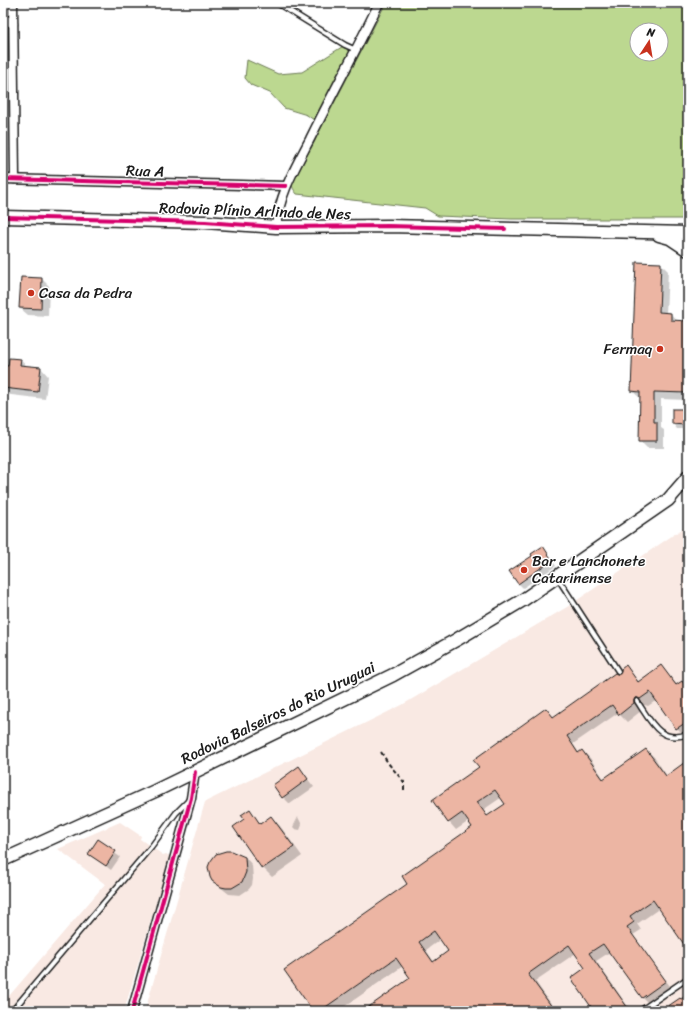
<svg xmlns="http://www.w3.org/2000/svg" width="691" height="1014" font-family="Sriracha,sans-serif">
	<style>
		.built { fill: #f9e9e3 }
		.green { fill: #bcd890; stroke: #6c7a56; fill-rule: evenodd }
		.shadow { fill: #0003; fill-rule: evenodd }
		.building { fill: #ecb5a3; stroke: #1c1c1c; fill-rule: evenodd }
		.lines { fill: none; stroke-linecap: round; stroke-linejoin: round }
		.lane-casing { stroke: #1c1c1c; stroke-width: 7 }
		.street-casing { stroke: #1c1c1c; stroke-width: 11 }
		.secondary-casing { stroke: #1c1c1c; stroke-width: 15 }
		.path { stroke: #1c1c1c; stroke-width: 2; stroke-dasharray: 4 3; stroke-linecap: butt }
		.lane { stroke: #fff; stroke-width: 4 }
		.street { stroke: #fff; stroke-width: 8 }
		.secondary { stroke: #fff; stroke-width: 12 }
		.cycleway-casing { stroke: #fff; stroke-width: 6 }
		.cycleway { stroke: #d6006c; stroke-width: 4 }
		.poi-dot { fill: #c8321e; stroke: #fff; stroke-width: 1.5 }
		.labels { text-anchor: middle; dominant-baseline: central; stroke-width: 3; stroke-linejoin: round; paint-order: stroke }
		.street-label { font-size: 15px; fill: #1c1c1c; stroke: #fff }
		.poi-label { font-size: 15px; fill: #1c1c1c; stroke: #fff; text-anchor: start }
	</style>
	<rect width="100%" height="100%" fill="#fff"/>
	<filter id="ink" filterUnits="userSpaceOnUse"><feTurbulence type="fractalNoise" baseFrequency=".025" numOctaves="2"/><feDisplacementMap in="SourceGraphic" scale="8" xChannelSelector="R" yChannelSelector="G"/><feConvolveMatrix kernelMatrix="1 2 1 2 8 2 1 2 1" color-interpolation-filters="sRGB"/></filter>
	<g filter="url(#ink)">
		<g class="built">
			<polygon points="688,525 688,1011 145,1011 205,802 402,705 567,607"/>
			<polygon points="120,822 141,836 140,839 163,855 166,854 170,856 124,1011 3,1011 3,1003 105,884 58,849"/>
		</g>
		<g class="green">
			<path d="M386,3H688V219H511L438,216L425,208L297,194C288,183 292,179 300,169ZM637,30H661V54H637Z"/>
			<polygon points="345,45 356,50 318,123 307,115 284,108 270,93 251,85 245,78 247,60 278,74 302,72"/>
		</g>
		<g class="shadow">
			<polygon points="637,263 661,264 668,271 666,314 671,314 678,322 688,322 688,400 661,399 661,428 664,430 664,448 647,448 640,441 640,398 632,391"/>
			<polygon points="42,279 49,286 48,316 28,315 20,308"/>
			<polygon points="20,360 27,366 41,368 48,376 45,399 3,394 3,366 9,367"/>
			<polygon points="673,410 684,410 688,414 688,429 677,429 673,424"/>
			<polygon points="542,548 556,566 523,588 518,583 533,556"/>
			<path d="M626,667L639,682L661,667L677,685L682,682L688,688V733L685,736L677,728L657,700L648,706L645,705L642,706L641,711L627,722L618,713L573,744L579,753L582,751L590,758L604,779L646,750L654,757L667,776L688,761V948L660,908L637,924L641,930L633,935L672,989L650,1005L643,998L610,952L596,961L631,1011H595L587,968L576,953L535,981L556,1011H364L412,978L403,966L338,1011H314L409,884L474,827L469,821L456,830L449,822L433,800L480,767L546,710L554,717L621,674ZM502,797L506,804L488,817L483,810ZM441,939L449,951L434,962L426,950Z"/>
			<polygon points="299,768 314,787 290,804 283,797"/>
			<polygon points="249,811 261,824 271,817 280,826 302,856 272,877 263,868 234,827 245,820"/>
			<polygon points="298,817 302,825 300,830 295,829 293,827"/>
			<polygon points="98,841 120,857 111,870 90,854"/>
			<polygon points="245,857 252,865 253,879 252,885 249,889 240,895 229,894 216,884"/>
		</g>
		<g class="building">
			<polygon points="636,262 661,263 659,312 671,313 671,320 688,321 687,393 654,392 654,422 657,422 657,441 639,441 640,392 631,391"/>
			<polygon points="21,277 42,278 41,309 19,308"/>
			<polygon points="9,358 21,359 20,365 41,367 38,392 3,388 3,365 8,366"/>
			<polygon points="672,409 685,409 685,425 672,424"/>
			<polygon points="543,546 552,560 518,584 509,571 532,556 531,554"/>
			<path d="M626,665L638,682L661,665L676,685L682,681L688,689V721L676,729L650,692L640,699L637,698H635L634,701V703L619,715L612,705L567,736L578,753L582,750L603,779L646,749L666,776L688,760V950L653,900L630,916L634,922L627,927L666,981L642,998L603,944L589,953L630,1011H594L571,978L585,968L569,945L528,974L555,1011H363L410,978L396,958L320,1011H313L284,970L407,884L402,876L472,827L462,813L448,823L432,800L479,767L473,760L546,708L553,717L615,673L618,674H620L621,669ZM495,790L505,804L487,816L477,802ZM434,931L448,951L433,962L419,942Z"/>
			<polygon points="299,766 308,779 282,798 273,785"/>
			<polygon points="250,809 260,824 271,816 294,847 262,869 233,827 244,819 241,815"/>
			<polygon points="98,839 116,851 106,866 88,854"/>
			<polygon points="226,851 231,851 245,857 246,872 242,882 232,888 226,888 221,887 212,881 210,877 208,867 210,862 216,854"/>
			<polygon points="688,995 688,1011 661,1011 680,998 681,999"/>
		</g>
		<g class="lines">
			<g class="lane-casing">
				<g id="lane">
					<polyline points="277,3 345,45 356,50"/>
					<polyline points="557,577 618,671"/>
					<path d="M637,701C651,722 660,744 688,734"/>
					<polyline points="12,1011 151,847 176,813 189,800"/>
					<polyline points="640,1011 688,978"/>
				</g>
			</g>
			<g class="street-casing">
				<g id="street">
					<polyline points="13,3 15,179"/>
					<polyline points="3,18 13,24"/>
					<polyline points="3,179 286,186"/>
					<path d="M276,227C279,195 295,168 310,139C332,94 357,49 379,3"/>
					<polyline points="132,1011 191,798 195,772"/>
				</g>
			</g>
			<g class="secondary-casing">
				<g id="secondary">
					<polyline points="3,217 205,222 276,227 389,226 688,233"/>
					<polyline points="659,235 670,238 688,250"/>
					<polyline points="3,860 155,791 393,675 456,640 523,600 668,500 688,477"/>
				</g>
			</g>
			<polyline class="path" points="381,752 388,763 404,782 404,791"/>
			<use href="#lane" class="lane"/>
			<use href="#street" class="street"/>
			<use href="#secondary" class="secondary"/>
			<g class="cycleway-casing">
				<g id="cycleway">
					<polyline points="3,179 286,186"/>
					<polyline points="3,217 205,222 276,227 389,226 505,229"/>
					<polyline points="132,1011 191,798 195,772"/>
				</g>
			</g>
			<use href="#cycleway" class="cycleway"/>
		</g>
	</g>
	<g class="poi-dot">
		<circle cx="31" cy="293" r="4"/>
		<circle cx="660" cy="349" r="4"/>
		<circle cx="524" cy="570" r="4"/>
	</g>
	<g class="labels">
		<g class="street-label">
			<text transform="translate(145 171) rotate(2)">Rua A</text>
			<text transform="translate(255 211) rotate(2)">Rodovia Plínio Arlindo de Nes</text>
			<text transform="translate(278 713) rotate(-26)">Rodovia Balseiros do Rio Uruguai</text>
		</g>
		<g class="poi-label">
			<text x="39" y="293">Casa da Pedra</text>
			<text x="652" y="349" text-anchor="end">Fermaq</text>
			<text x="532" y="561">Bar e Lanchonete<tspan x="532" dy="17">Catarinense</tspan></text>
		</g>
	</g>
	<rect width="691" height="1014" fill="none" stroke="#fff" stroke-width="16"/>
	<rect x="8" y="8" width="675" height="998" fill="none" stroke="#1c1c1c" stroke-width="1.5" filter="url(#ink)"/>
	<g transform="translate(649 42) rotate(12)"><circle r="19" fill="#ffffff" stroke="#a4a4a4"/>
	<path d="M0-3L7 15L0 10L-7 15Z" fill="#c8321e"/>
	<text y="-6" font-size="11" font-weight="bold" text-anchor="middle" fill="#1c1c1c">N</text>
	</g>
</svg>
